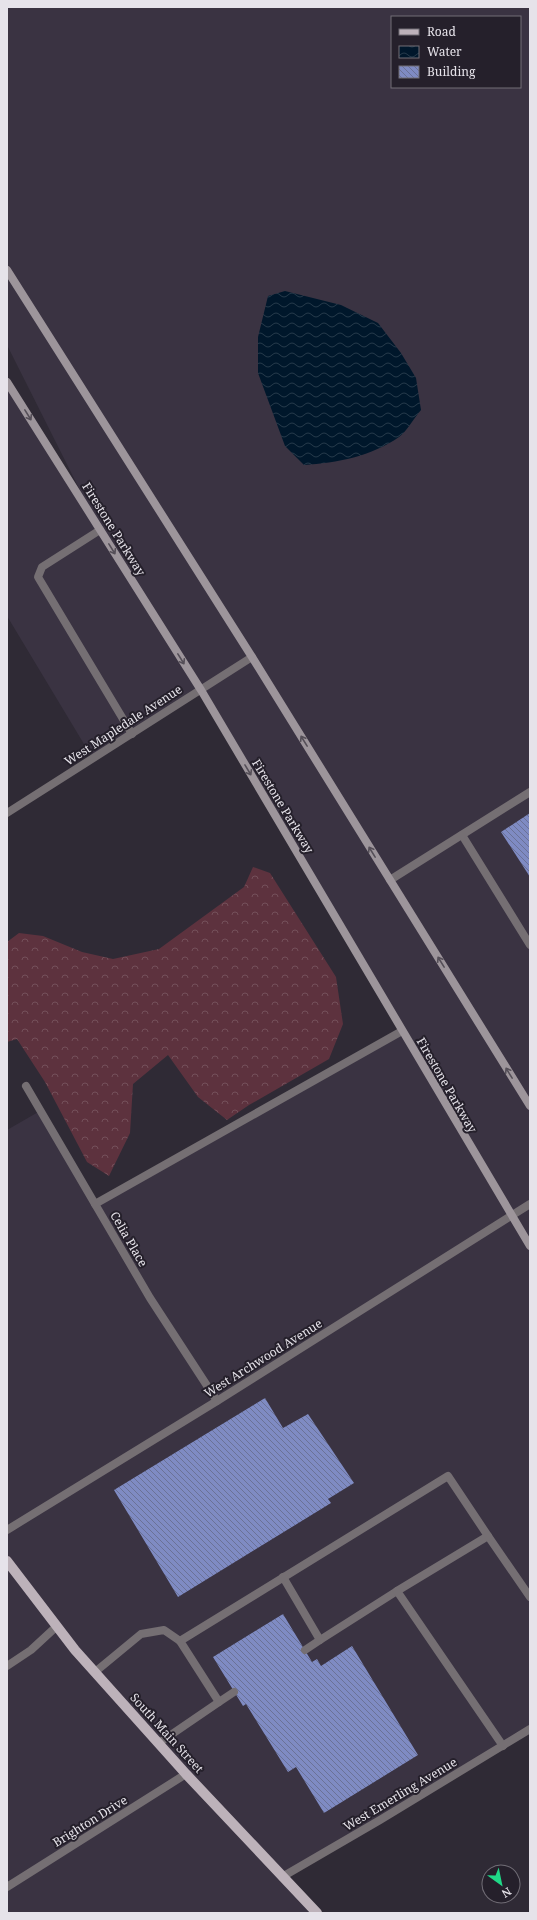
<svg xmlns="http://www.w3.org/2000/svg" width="537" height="1920" font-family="'Noto Serif',serif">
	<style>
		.built { fill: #3a3342; fill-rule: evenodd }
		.forest { fill: url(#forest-crowns) }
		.water { fill: url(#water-waves) }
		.building { fill: url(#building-back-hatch) }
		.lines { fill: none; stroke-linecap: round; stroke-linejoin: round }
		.lane { stroke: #756f73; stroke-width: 8 }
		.street { stroke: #756f73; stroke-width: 8 }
		.secondary { stroke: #9d959b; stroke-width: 8 }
		.primary { stroke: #bdb2ba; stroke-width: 10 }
		.oneway { stroke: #554f58 }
		.labels { text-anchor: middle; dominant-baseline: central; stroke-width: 4; stroke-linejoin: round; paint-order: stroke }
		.street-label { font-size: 12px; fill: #e6e3ea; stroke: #25202b }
	</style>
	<defs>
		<pattern id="forest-crowns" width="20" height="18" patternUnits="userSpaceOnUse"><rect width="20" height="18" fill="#5d323e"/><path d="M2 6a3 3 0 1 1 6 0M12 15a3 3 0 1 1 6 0" fill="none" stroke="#74505a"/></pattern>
		<pattern id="water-waves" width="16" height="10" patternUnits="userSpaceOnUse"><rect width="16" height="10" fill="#00172b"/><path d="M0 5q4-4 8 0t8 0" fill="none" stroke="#25394a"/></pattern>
		<pattern id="building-back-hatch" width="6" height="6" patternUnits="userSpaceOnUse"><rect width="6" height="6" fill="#7f8bc3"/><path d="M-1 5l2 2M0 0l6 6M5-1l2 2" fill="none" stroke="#6b7297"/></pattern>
	</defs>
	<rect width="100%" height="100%" fill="#2f2a35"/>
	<path class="built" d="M7,7H530V1729L282,1877L317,1913H7V1130L40,1111L94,1204L401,1031L201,690L93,759L7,616V382L97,524L7,345ZM392,17H520V87H392Z"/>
	<polygon class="forest" points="253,867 270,873 336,977 343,1024 329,1059 249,1105 227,1120 198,1097 168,1055 133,1084 130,1133 109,1176 87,1162 45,1082 17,1039 7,1042 7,942 19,933 43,936 82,952 113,959 159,949 244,887"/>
	<path class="water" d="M285,291L341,305L378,323L401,353L416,378L421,410C414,418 407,431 399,437C372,456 337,463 304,465L285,446L258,373V337L268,296Z"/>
	<g class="building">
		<polygon points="530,813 530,877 501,832"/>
		<polygon points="265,1398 283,1428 308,1414 354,1483 328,1499 331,1503 178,1597 114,1490"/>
		<polygon points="283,1614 312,1662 317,1659 321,1666 352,1646 418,1755 324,1813 296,1767 288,1772 246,1704 243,1706 213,1657"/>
	</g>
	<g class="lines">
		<g class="lane">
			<polyline points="100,530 42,567 38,577 132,734"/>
			<polyline points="462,835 530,945"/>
			<polyline points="390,880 530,792"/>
			<polyline points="95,1204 402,1031"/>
			<polyline points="488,1536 530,1597"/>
			<polyline points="283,1577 320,1640 397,1591"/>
			<polyline points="305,1650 320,1640"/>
			<polyline points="7,1666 31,1650 57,1626"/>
			<polyline points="95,1672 141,1634 164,1630 180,1641"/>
			<polyline points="219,1702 234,1692"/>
			<polyline points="159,1743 219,1702 180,1641 448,1476 488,1536 397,1591 503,1746"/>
		</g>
		<g class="street">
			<polyline points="7,813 252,657"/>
			<polyline points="26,1086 150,1298 217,1401"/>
			<polyline points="7,1530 217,1401 530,1204"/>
			<polyline points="282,1877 380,1820 530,1729"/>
			<polyline points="7,1887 186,1774"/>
		</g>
		<g class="secondary">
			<polyline points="7,270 252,657 530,1106"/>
			<polyline points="7,382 201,690 530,1246"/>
		</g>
		<polyline class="primary" points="7,1561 75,1650 186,1774 317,1913"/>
	</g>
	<defs><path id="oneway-shaft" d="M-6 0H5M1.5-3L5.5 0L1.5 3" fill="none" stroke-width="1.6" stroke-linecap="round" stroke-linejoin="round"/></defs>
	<g class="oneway">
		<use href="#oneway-shaft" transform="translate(28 415) rotate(58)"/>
		<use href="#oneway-shaft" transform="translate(112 549) rotate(58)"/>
		<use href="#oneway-shaft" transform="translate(181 659) rotate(58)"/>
		<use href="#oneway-shaft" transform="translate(304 741) rotate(-122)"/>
		<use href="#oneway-shaft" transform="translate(248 770) rotate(59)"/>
		<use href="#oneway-shaft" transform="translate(372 852) rotate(-122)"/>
		<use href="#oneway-shaft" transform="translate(441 962) rotate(-122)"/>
		<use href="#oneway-shaft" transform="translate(509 1073) rotate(-122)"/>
	</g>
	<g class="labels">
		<g class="street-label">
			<text transform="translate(114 529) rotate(58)">Firestone Parkway</text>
			<text transform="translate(123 725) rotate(-33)">West Mapledale Avenue</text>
			<text transform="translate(283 806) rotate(59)">Firestone Parkway</text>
			<text transform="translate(447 1085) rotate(60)">Firestone Parkway</text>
			<text transform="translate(129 1239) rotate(60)">Celia Place</text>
			<text transform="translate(263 1358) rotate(-32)">West Archwood Avenue</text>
			<text transform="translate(167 1733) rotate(48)">South Main Street</text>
			<text transform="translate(400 1794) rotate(-31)">West Emerling Avenue</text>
			<text transform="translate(90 1821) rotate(-32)">Brighton Drive</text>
		</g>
	</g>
	<rect width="537" height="1920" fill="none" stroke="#e6e3ea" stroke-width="16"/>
	<rect x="391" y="16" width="130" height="72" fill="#25202b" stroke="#726e77"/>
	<rect x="399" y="29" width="20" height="6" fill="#bdb2ba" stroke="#726e77"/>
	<text x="427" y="36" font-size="12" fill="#e6e3ea">Road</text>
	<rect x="399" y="46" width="20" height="12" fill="url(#water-waves)" stroke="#726e77"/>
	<text x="427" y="56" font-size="12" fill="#e6e3ea">Water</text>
	<rect x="399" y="66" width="20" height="12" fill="url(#building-back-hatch)" stroke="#726e77"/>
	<text x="427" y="76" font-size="12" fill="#e6e3ea">Building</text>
	<g transform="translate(501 1884) rotate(147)"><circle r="19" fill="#25202b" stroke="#726e77"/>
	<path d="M0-3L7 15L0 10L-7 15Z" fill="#20d887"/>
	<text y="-6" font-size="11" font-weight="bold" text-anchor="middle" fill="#e6e3ea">N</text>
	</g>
</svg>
